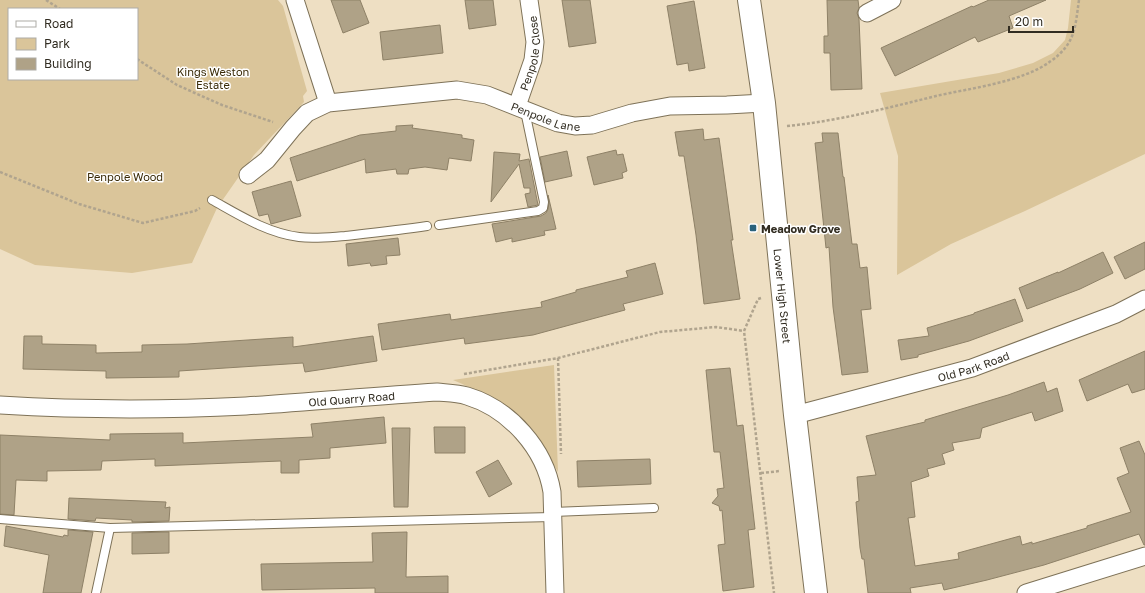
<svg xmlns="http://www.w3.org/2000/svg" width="1145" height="593" font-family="'Golos Text',sans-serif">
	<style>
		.green { fill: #dac59a; fill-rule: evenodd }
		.building { fill: #afa287; stroke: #8e8167 }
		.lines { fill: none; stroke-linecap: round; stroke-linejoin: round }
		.lane-casing { stroke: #7e7258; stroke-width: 10 }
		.street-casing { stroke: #7e7258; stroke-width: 19 }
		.secondary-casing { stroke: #7e7258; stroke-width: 24 }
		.path { stroke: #b0a48e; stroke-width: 2.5; stroke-dasharray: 3 2; stroke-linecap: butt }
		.lane { stroke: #fff; stroke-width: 8 }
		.street { stroke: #fff; stroke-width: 17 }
		.secondary { stroke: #fff; stroke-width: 22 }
		.poi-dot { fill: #2a627c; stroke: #fff; stroke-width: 1.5 }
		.labels { text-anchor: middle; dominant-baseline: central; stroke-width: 3; stroke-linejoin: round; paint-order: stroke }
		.street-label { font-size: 11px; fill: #312c21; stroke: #fff }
		.park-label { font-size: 11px; fill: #3b2c09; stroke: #fff }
		.poi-label { font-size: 11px; font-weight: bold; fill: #312c21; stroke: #fff; text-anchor: start }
	</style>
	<rect width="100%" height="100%" fill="#eedfc3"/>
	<g class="green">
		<path d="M0,0H278L283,6L307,91L303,96L304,102L254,155L217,208L192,263L132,273L35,265L0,249ZM9,9H137V79H9Z"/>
		<polygon points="1071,0 1145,0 1145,154 1025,211 951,244 897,275 898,156 880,93 999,73 1033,63 1053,53 1065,40 1068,28"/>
		<path d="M554,365L558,472C550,459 543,442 533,430C511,406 483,393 453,380Z"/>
	</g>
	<g class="building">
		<polygon points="331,0 360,0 369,23 343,33"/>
		<polygon points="465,0 493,0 496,25 469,29"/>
		<polygon points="562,0 590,0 596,43 569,47"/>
		<polygon points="827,0 858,0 859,8 857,13 859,19 862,89 831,90 830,53 824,53 824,36 828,36"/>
		<polygon points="989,0 1046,0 1009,16 1013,28 978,42 975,37 895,76 881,48 972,6 973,7"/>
		<polygon points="694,1 705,68 689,71 688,63 677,65 667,6"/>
		<polygon points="440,25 443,53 383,60 380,32"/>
		<polygon points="413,125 412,128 462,135 462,138 474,140 471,161 449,158 447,170 425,167 409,169 408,174 397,174 396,169 366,173 365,159 297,181 290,158 360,135 396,131 396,126"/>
		<polygon points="703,129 704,140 719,138 733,240 731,240 740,299 704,304 696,235 684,156 679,156 675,132"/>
		<polygon points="822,133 838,133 843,177 844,177 852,244 857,244 860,268 867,267 871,309 861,310 868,372 842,375 833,307 829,247 826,248 815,143 823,142"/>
		<polygon points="616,150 617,155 623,154 627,171 622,173 623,178 594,185 587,157"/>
		<polygon points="567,151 572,176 545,182 540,157"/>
		<polygon points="494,152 520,154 519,161 529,159 538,205 528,207 525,194 530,193 530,188 524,188 519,164 491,202"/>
		<polygon points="291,181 301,216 271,224 268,214 259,216 252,192"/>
		<polygon points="548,195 556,229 544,231 545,235 512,242 512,238 496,242 492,224 541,216 546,213 548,209 549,203"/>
		<polygon points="398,238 400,255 386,256 387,264 371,266 370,263 348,266 346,244"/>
		<polygon points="1145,242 1145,269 1125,279 1114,257"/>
		<polygon points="1103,252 1113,273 1080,289 1027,309 1019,288 1058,272 1058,273"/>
		<polygon points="655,263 663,294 623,304 625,310 533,335 465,344 464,338 382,350 378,324 450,314 451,320 542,307 541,302 576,292 576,290 628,277 626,271"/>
		<polygon points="1015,299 1023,321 969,341 918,355 918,357 901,360 898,340 929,336 927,328 974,314 974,313"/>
		<polygon points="24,336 42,336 42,344 96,345 96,353 142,352 142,345 187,344 293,337 293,347 373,336 377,361 305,372 303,363 179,371 179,377 106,378 106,371 23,369"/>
		<polygon points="1145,351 1145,389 1132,393 1128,384 1087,401 1079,380"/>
		<polygon points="730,368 737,426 743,425 755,529 748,530 754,587 723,591 718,545 725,544 722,510 720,511 719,506 712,503 718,496 717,489 724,488 720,452 714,452 706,370"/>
		<polygon points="1044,382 1047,392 1057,388 1063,411 1035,421 1032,412 982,428 980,438 952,443 954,450 942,454 945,464 927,469 929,476 911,482 915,517 908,518 915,566 959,559 958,553 1020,536 1022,545 1032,542 1032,544 1087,528 1087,526 1131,512 1117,478 1129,473 1120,448 1139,441 1145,455 1145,545 1144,545 1139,534 1044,565 987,580 944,590 942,583 910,588 911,593 868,593 864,559 862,559 860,548 856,502 859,501 857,477 876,475 866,436 925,422 925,420 1008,395"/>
		<polygon points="384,417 386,443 330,448 330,458 299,460 299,473 281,473 281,461 155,466 155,459 102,461 101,470 47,471 47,481 16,480 14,515 0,514 0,435 110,440 110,434 183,433 183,443 313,437 311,424"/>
		<polygon points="434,427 465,427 465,453 435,453"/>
		<polygon points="392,428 410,428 408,507 394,507"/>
		<polygon points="650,459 651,484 578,487 577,461"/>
		<polygon points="498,460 512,484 489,497 476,472"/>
		<polygon points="69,498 166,502 165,508 170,507 169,521 132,522 132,520 96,518 95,521 68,519"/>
		<polygon points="6,526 63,537 64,535 68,536 68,530 93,532 81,593 43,593 49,555 4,546"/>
		<polygon points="169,532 169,553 132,554 132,533"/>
		<polygon points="407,532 406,577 448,576 448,593 375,593 375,588 262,590 261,564 373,562 372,533"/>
	</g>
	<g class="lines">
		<g class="lane-casing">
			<g id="lane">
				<path d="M212,200C239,215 267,233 299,237C314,239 330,237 345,236C372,233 400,230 427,226"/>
				<polyline points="439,225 538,211 543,208 544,202 525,111"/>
				<polyline points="553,512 654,508"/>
				<polyline points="0,519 110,528 553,517"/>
				<polyline points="96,593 110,528"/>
			</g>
		</g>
		<g class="street-casing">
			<g id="street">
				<polyline points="295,0 328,103"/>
				<polyline points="867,13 892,0"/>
				<path id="s1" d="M517,106L533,60L535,42L529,0"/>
				<path id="s2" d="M248,175L267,160L293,128L307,113L328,103L457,90L487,95L558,123L575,126L592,125L632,113L670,106L727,105L764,103"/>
				<path id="s3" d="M0,405C82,410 164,410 246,406C310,402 373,396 437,392C447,393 457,393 467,396C510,409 545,449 552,492L555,593"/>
				<path id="s4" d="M795,415L972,368L1116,314L1145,299"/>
				<polyline points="1026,593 1145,556"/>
			</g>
		</g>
		<g class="secondary-casing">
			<g id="secondary">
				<path id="s5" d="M749,0L764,103L795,415L816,593"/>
			</g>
		</g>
		<g class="path">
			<polyline points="46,0 60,9"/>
			<polyline points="137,59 177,85 222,105 273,122"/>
			<path d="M787,126C838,121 887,108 936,96C971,88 1023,82 1051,61C1076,43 1075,27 1079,0"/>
			<polyline points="0,172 79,204 143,223 195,211 200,208"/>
			<polyline points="761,298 758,299 744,331 774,593"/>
			<polyline points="558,358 561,454"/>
			<polyline points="464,374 558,358 660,332 716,327 744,331"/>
			<polyline points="761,473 780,471"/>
		</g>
		<use href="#lane" class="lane"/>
		<use href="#street" class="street"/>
		<use href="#secondary" class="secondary"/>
	</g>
	<rect class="poi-dot" x="749" y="224" width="8" height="8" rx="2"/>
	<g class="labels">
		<g class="street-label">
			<text stroke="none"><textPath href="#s1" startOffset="55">Penpole Close</textPath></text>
			<text stroke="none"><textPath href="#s2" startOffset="332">Penpole Lane</textPath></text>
			<text stroke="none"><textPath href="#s5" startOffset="298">Lower High Street</textPath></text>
			<text stroke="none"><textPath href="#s4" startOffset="185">Old Park Road</textPath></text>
			<text stroke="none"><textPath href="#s3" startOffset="352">Old Quarry Road</textPath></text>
		</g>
		<g class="park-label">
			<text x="213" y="71">Kings Weston<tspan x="213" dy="13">Estate</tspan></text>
			<text x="125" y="176">Penpole Wood</text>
		</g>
		<g class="poi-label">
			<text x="761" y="228">Meadow Grove</text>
		</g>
	</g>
	<rect x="8" y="8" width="130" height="72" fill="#ffffff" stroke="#adaba6"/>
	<rect x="16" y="21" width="20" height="6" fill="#ffffff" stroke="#adaba6"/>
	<text x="44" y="28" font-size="12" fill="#312c21">Road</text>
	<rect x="16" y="38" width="20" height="12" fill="#dac59a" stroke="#adaba6"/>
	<text x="44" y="48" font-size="12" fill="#312c21">Park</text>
	<rect x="16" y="58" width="20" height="12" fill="#afa287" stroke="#adaba6"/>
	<text x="44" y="68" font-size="12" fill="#312c21">Building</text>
	<path d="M1009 26v6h64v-6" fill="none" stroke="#312c21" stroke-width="2"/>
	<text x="1015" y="26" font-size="12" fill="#312c21" stroke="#ffffff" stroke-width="3" paint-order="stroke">20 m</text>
</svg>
